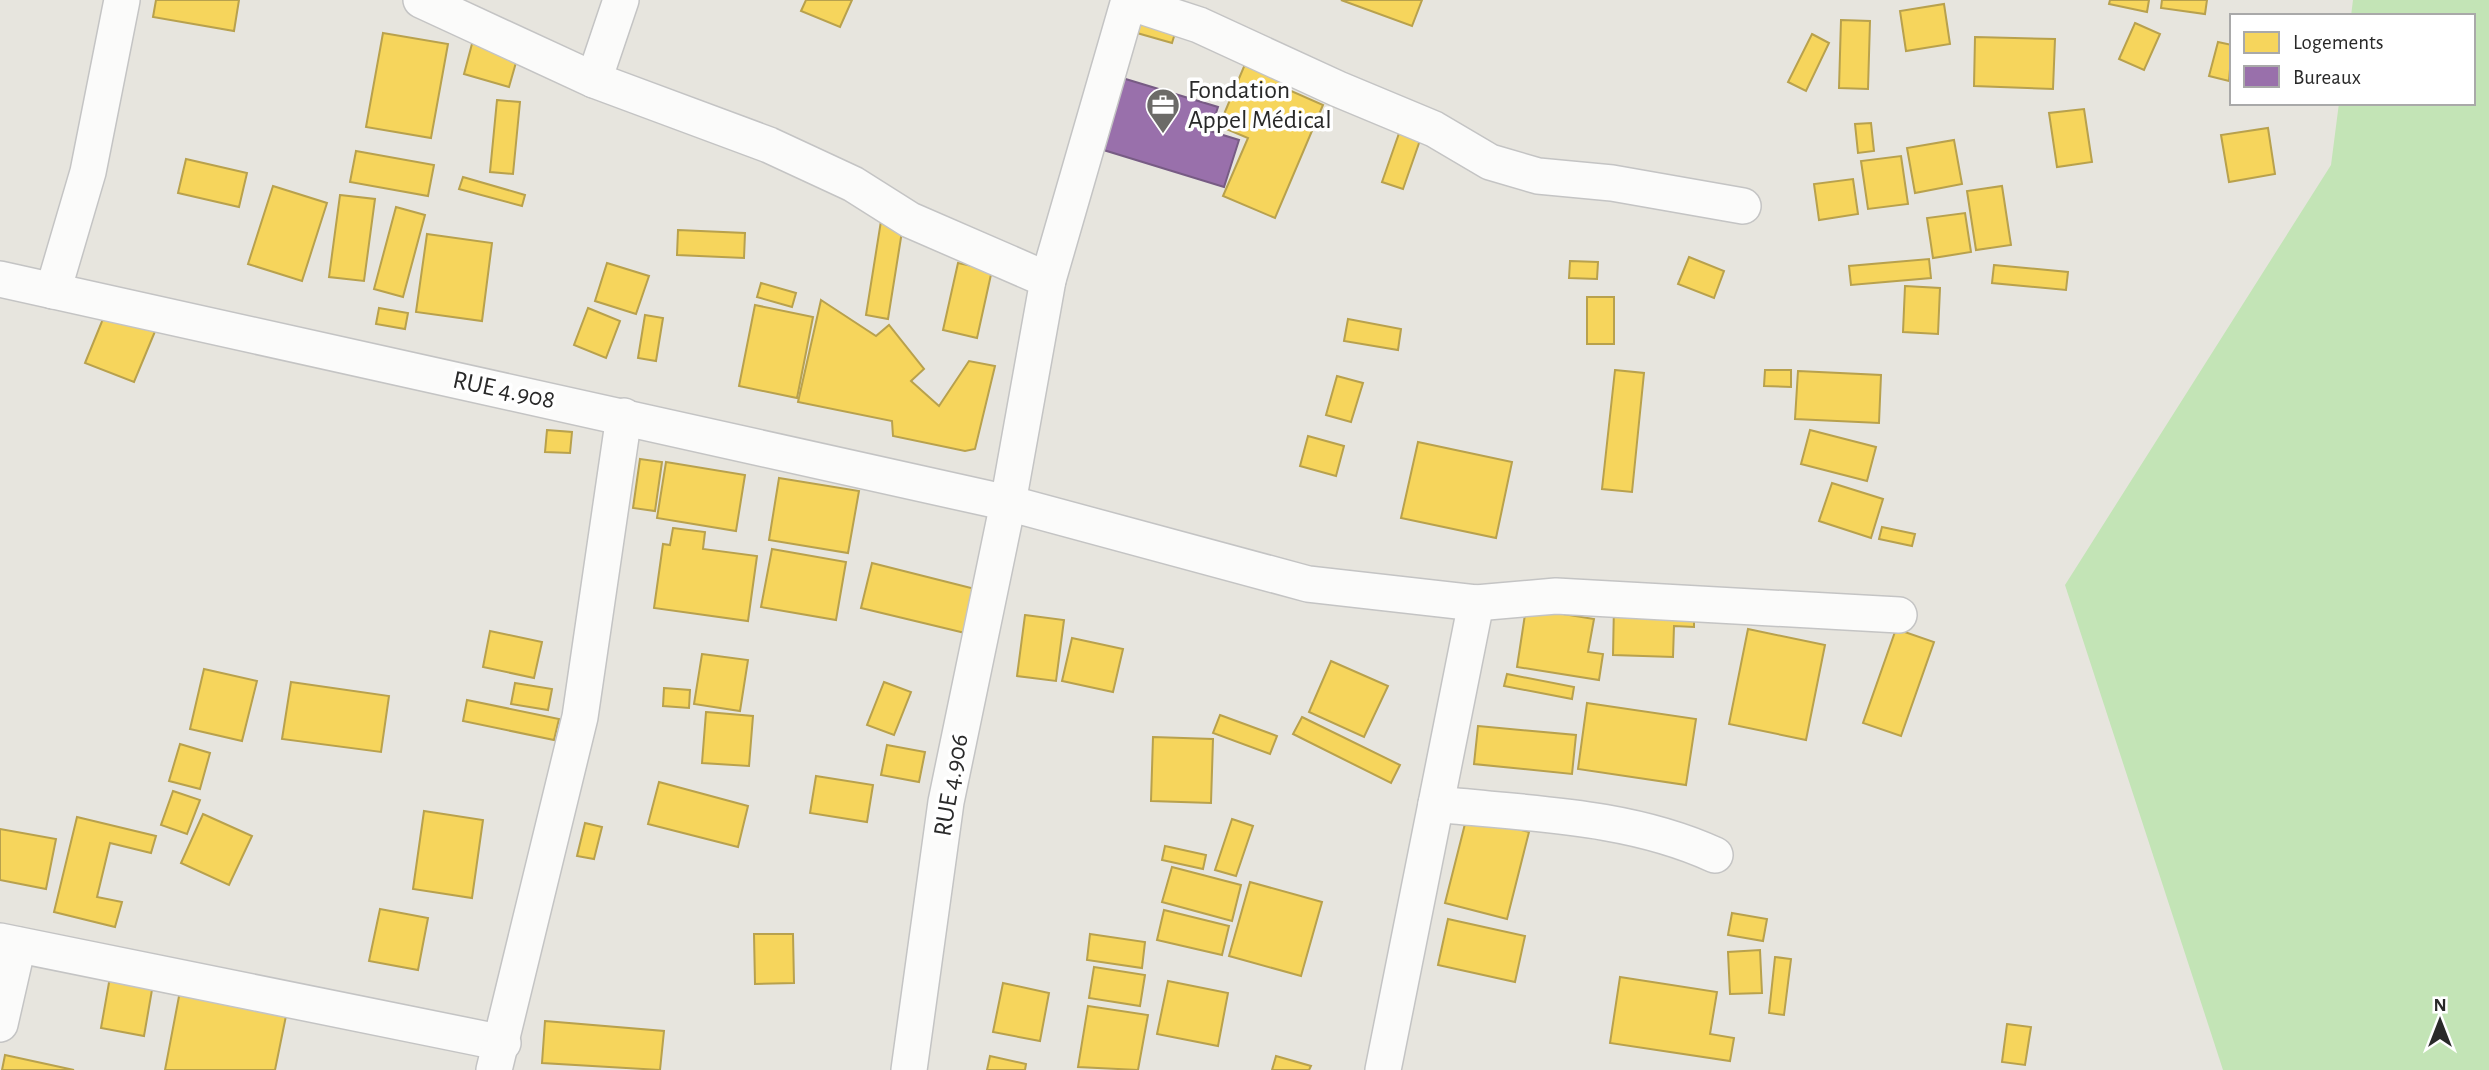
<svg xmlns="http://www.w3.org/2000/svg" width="2489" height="1070" font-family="'Alegreya Sans',sans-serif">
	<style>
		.green { fill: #c3e4b6 }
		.homes { fill: #f6d55c; stroke: #b8a14d; stroke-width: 2 }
		.offices { fill: #9970ab; stroke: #775b84; stroke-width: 2 }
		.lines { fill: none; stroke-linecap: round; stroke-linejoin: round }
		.minor-casing { stroke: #c4c4c4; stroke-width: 38 }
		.minor { stroke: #fbfbfa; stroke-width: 35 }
		.labels { text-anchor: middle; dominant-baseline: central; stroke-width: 7; stroke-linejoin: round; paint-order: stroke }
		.poi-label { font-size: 26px; fill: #292929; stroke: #fff; text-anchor: start }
		.street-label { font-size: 26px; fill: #292929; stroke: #fff }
	</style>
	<rect width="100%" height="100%" fill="#e7e5de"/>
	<polygon class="green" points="2353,0 2489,0 2489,1070 2223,1070 2065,585 2331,165 2339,103 2473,103 2473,16 2351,16"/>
	<g class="homes">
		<polygon points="156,0 239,0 234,31 153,17"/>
		<polygon points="806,0 852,0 840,27 801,11"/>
		<polygon points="1341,0 1422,0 1412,26"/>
		<polygon points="2110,0 2149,0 2147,12 2109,4"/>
		<polygon points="2162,0 2207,0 2205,14 2161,8"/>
		<polygon points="1944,4 1950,44 1906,51 1900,11"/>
		<polygon points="1144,10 1179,20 1172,43 1137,33"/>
		<polygon points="1841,20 1870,21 1868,89 1839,88"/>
		<polygon points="2135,23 2160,34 2144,70 2119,59"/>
		<polygon points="383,33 448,44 431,138 366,127"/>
		<polygon points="1812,34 1829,43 1806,91 1788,82"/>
		<polygon points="1975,37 2055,39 2053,89 1974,86"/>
		<polygon points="473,40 519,52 509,87 464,74"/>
		<polygon points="2218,42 2232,45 2229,81 2209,76"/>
		<polygon points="1248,57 1287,74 1282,87 1323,105 1275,218 1223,196 1248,138 1219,126"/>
		<polygon points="497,100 520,102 513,174 490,172"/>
		<polygon points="2084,109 2092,162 2057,167 2049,113"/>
		<polygon points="1404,119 1425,126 1403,189 1382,182"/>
		<polygon points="1871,123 1874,151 1858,153 1855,124"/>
		<polygon points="2268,128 2275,174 2229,182 2221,135"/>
		<polygon points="1954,140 1962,184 1915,193 1907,148"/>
		<polygon points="356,151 434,165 428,196 350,182"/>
		<polygon points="1901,156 1908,204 1868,209 1861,161"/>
		<polygon points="186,159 247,173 239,207 178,193"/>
		<polygon points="463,177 525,195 522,206 459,189"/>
		<polygon points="1853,179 1858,214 1819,220 1814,184"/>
		<polygon points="273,186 327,203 302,281 248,264"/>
		<polygon points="2002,186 2011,245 1976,250 1967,191"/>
		<polygon points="340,195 375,199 364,281 329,277"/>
		<polygon points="396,207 425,215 403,297 374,289"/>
		<polygon points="1965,213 1971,252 1933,258 1927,218"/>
		<polygon points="881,221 903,225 888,319 866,315"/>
		<polygon points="678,230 745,233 744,258 677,255"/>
		<polygon points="427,234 492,243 482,321 416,312"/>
		<polygon points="1689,257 1724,271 1714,298 1678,284"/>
		<polygon points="1929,259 1931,278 1851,285 1849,266"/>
		<polygon points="1570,261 1598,262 1597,279 1569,278"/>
		<polygon points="607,263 649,276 636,314 595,301"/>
		<polygon points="958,263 992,270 977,338 943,330"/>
		<polygon points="1994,265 2068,272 2066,290 1992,283"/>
		<polygon points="761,283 796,293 792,307 757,297"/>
		<polygon points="1905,286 1940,288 1938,334 1903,332"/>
		<rect x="1587" y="297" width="27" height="47"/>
		<polygon points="821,300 876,336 889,325 924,369 911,381 939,406 969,361 995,366 975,449 965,451 893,436 892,421 798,402"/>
		<polygon points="755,305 813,317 797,398 739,386"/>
		<polygon points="379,308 408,313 405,329 376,324"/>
		<polygon points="588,308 620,321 606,358 574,345"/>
		<polygon points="107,309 156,329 134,382 85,363"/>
		<polygon points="645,315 663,318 656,361 638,358"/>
		<polygon points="1348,319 1401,329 1398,350 1344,341"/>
		<polygon points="1615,370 1644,373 1632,492 1602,489"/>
		<polygon points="1765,370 1791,370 1791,387 1764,386"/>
		<polygon points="1798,371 1881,375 1879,423 1795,419"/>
		<polygon points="1337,376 1363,383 1351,422 1326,415"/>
		<polygon points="547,430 572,432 570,453 545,452"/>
		<polygon points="1810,430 1876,447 1867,481 1801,464"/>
		<polygon points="1308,436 1344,446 1336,476 1300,466"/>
		<polygon points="1418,442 1512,462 1496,538 1401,518"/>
		<polygon points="640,459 662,462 655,511 633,508"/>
		<polygon points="666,462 745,475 736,531 657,518"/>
		<polygon points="779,478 859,491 848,553 769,540"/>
		<polygon points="1832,483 1883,499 1871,538 1819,521"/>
		<polygon points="1882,527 1915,534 1912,546 1879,539"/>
		<polygon points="673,528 705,532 703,549 757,556 748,621 654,608 663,544 670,545"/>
		<polygon points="772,549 846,562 836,620 761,607"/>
		<polygon points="872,563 975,589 965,633 861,608"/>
		<polygon points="1614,605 1694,607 1694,627 1674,626 1673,657 1613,655"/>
		<polygon points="1526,608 1594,619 1588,652 1603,654 1599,680 1517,667"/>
		<polygon points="1025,615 1064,620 1056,681 1017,676"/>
		<polygon points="1748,629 1825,645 1806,740 1729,724"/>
		<polygon points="1896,629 1934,642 1901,736 1863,723"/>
		<polygon points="490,631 542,642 534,678 483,667"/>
		<polygon points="1072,638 1123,649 1113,692 1062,681"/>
		<polygon points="702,654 748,660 740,711 694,704"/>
		<polygon points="1331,661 1388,686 1364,737 1309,712"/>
		<polygon points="204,669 257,681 242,741 190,729"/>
		<polygon points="1507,674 1574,687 1572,699 1504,686"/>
		<polygon points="291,682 389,696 381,752 282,739"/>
		<polygon points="884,682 911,692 894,735 867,725"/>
		<polygon points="515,683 552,689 548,710 511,704"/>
		<polygon points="664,688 690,690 689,708 663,706"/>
		<polygon points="467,700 559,719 554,740 463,721"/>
		<polygon points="1587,703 1696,719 1686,785 1578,769"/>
		<polygon points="706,712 753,716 749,766 702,763"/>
		<polygon points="1220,715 1277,736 1270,754 1213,733"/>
		<polygon points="1302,717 1400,765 1391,783 1293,734"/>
		<polygon points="1478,726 1576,735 1572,774 1474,764"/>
		<polygon points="1153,737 1213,739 1211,803 1151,801"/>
		<polygon points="180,744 210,753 200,789 169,781"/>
		<polygon points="887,745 925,752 919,782 881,775"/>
		<polygon points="816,776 873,785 867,822 810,813"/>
		<polygon points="659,782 748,806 738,847 648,824"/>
		<polygon points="173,791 200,800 187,834 161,825"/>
		<polygon points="424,811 483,820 472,898 413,889"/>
		<polygon points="203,814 252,836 229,885 181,863"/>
		<polygon points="1467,816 1529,832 1507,919 1445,903"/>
		<polygon points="77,817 156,836 151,853 110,843 97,897 122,902 115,927 54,912"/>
		<polygon points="1232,819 1253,826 1236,876 1215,870"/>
		<polygon points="585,823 602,827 594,859 577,856"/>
		<polygon points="0,829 56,839 46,889 0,880"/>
		<polygon points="1165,846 1206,855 1203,869 1162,860"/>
		<polygon points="1172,867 1241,885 1232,921 1162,902"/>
		<polygon points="1250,882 1322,902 1301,976 1229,956"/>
		<polygon points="380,909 428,918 418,970 369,961"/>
		<polygon points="1164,910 1229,926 1222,955 1157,940"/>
		<polygon points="1732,913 1767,919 1763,941 1728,935"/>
		<polygon points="1448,919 1525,936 1515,982 1438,965"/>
		<polygon points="754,934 793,934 794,983 755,984"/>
		<polygon points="1090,934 1145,942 1142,968 1087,960"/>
		<polygon points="1760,950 1762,993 1730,994 1728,952"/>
		<polygon points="1775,957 1791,959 1784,1015 1769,1013"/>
		<polygon points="1094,967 1145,975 1140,1006 1089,998"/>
		<polygon points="110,977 153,984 144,1036 101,1028"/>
		<polygon points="1620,977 1717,992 1710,1034 1734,1038 1730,1061 1610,1043"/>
		<polygon points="1168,981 1228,993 1218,1046 1157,1034"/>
		<polygon points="1003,983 1049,993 1040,1041 993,1032"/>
		<polygon points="180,991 287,1011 275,1070 165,1070"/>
		<polygon points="1088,1006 1148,1015 1138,1070 1078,1067"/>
		<polygon points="545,1021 664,1031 660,1070 542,1063"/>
		<polygon points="2007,1024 2031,1027 2025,1065 2002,1062"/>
		<polygon points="5,1055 74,1070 2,1070"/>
		<polygon points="990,1056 1026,1064 1025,1070 987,1070"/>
		<polygon points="1276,1056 1311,1066 1309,1070 1272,1070"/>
	</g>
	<polygon class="offices" points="1119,77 1218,107 1210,131 1239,140 1224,187 1097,148"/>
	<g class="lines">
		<g class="minor-casing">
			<g id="minor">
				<polyline points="421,0 594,80 769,145 853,184 910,220 1048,280"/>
				<polyline points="1129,2 1199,25 1338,89 1434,129 1490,162 1538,176 1612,183 1743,206"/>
				<polyline points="594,80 621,0"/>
				<polyline points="0,279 1008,503 1308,584 1476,603 1556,596 1899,615"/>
				<polyline points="53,291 88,172 122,0"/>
				<path d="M1436,804C1529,814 1628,815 1715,855"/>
				<polyline points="0,941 503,1043"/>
				<polyline points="0,1024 18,945"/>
				<polyline points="494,1070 580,717 624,416"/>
				<polyline points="909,1070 946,802 1008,503 1048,280 1129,0"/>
				<polyline points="1383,1070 1476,603"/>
			</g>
		</g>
		<use href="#minor" class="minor"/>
	</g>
	<defs>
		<g id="office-pin" transform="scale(1.75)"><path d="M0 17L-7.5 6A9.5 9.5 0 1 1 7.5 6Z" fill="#6c6b68" stroke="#fff"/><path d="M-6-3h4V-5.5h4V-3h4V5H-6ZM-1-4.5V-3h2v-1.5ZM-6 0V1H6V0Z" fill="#fff"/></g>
	</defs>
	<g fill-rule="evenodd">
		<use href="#office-pin" x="1163" y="105"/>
	</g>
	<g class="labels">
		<g class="poi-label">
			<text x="1188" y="90">Fondation<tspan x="1188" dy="30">Appel Médical</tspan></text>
		</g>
		<g class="street-label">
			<text transform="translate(504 390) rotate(12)">RUE 4.908</text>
			<text transform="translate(951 785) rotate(-80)">RUE 4.906</text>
		</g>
	</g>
	<rect x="2230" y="14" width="245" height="91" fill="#ffffff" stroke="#a9a9a9" stroke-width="2"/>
	<rect x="2244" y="32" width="35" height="21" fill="#f6d55c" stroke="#a9a9a9" stroke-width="2"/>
	<text x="2293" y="49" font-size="21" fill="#292929">Logements</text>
	<rect x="2244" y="66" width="35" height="21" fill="#9970ab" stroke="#a9a9a9" stroke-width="2"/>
	<text x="2293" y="84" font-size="21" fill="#292929">Bureaux</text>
	<g transform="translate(2440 1021)" stroke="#ffffff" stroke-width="5" paint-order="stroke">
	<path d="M0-5L12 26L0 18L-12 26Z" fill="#292929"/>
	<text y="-10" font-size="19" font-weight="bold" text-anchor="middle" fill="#292929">N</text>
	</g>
</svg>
